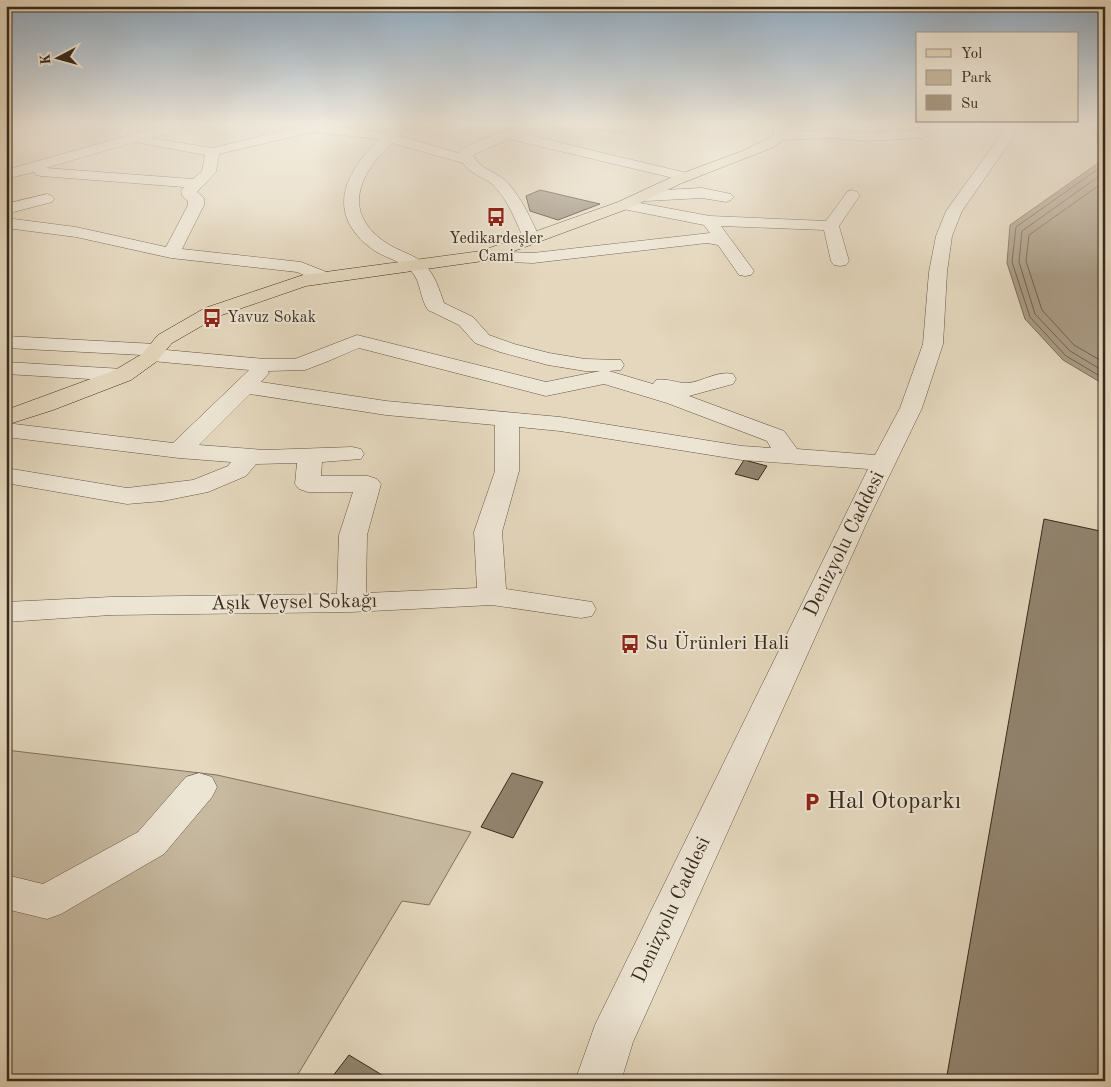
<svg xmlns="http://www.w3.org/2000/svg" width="1111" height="1087" font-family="'Old Standard TT',serif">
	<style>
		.green { fill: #c7baa1; stroke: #80725e }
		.water { fill: #aa9c86; stroke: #7d6e5b }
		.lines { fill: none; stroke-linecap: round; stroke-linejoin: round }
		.shore { stroke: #726350; stroke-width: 1 }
		.building { fill: #92846f; stroke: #392a1b }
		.minor-casing { stroke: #645544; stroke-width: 1 }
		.major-casing { stroke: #392a1b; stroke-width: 1 }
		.minor { fill: #ede5d4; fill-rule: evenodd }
		.major { fill: #e4d7bd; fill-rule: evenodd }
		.labels { text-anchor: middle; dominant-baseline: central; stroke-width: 4; stroke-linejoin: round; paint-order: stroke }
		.far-poi-label { font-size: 16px; fill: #392a1b; stroke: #ede5d4 }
		.street-label { font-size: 20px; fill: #392a1b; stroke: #ede5d4 }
		.poi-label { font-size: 20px; fill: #392a1b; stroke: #ede5d4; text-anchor: start }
		.near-poi-label { font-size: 24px; fill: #392a1b; stroke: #ede5d4; text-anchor: start }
	</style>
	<rect width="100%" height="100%" fill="#e4d7bd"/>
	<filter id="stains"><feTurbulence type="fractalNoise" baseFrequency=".004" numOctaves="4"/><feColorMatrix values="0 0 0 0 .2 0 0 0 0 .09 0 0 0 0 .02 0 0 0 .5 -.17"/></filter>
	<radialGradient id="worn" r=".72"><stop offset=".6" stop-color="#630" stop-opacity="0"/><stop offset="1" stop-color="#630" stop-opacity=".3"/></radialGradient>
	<polygon class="green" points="6,750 217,775 471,832 429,905 402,901 294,1081 6,1081"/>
	<polygon class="water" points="1088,124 1105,124 1105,385 1063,360 1025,319 1007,263 1010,225 1101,161 1096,132"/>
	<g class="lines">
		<g class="shore">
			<polyline points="1105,164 1016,227 1012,262 1030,317 1066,356 1105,379"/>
			<polyline points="1105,172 1022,231 1019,262 1035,314 1070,351 1105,372"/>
			<polyline points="1105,181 1029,235 1026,261 1042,310 1074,345 1105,363"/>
		</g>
	</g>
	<g class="building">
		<polygon points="540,190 600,204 558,220 530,211 526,196"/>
		<polygon points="744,460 767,466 758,480 735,474"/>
		<polygon points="1044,519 1105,532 1105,1081 946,1081"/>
		<polygon points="512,773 543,782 513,838 481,827"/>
		<polygon points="349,1055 392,1081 329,1081"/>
	</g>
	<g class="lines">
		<g class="minor-casing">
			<g id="minor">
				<path d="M165,124H178L181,127L179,130L151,138L212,148L299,127L302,124H331L330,126L387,133L398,124H412L399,136L458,153C468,142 517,126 532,124C540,123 549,124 556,124L555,127L524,134L691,174L693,177L691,180L686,181L509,139L473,155C479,169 495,171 506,181C522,198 531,219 540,239L538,243H526L524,239C515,220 508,199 492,184C482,176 470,174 463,163L392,143C361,172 340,211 385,242C397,251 415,254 425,265C435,275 439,289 444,303L473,317L489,335L514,344L549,353L585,359L621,360L624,365L621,370L609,371L653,384L656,380C667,378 676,383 687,383C703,382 717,370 733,374L736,379L733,384L689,396L784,431L797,449L875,455L900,408L923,344L929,272L936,236L946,211L998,139L1005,124H1017L1012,139L962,211L952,236L947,272L943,344L922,408L867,522L633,1042L621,1081H575L595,1025L868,469L742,460L560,431L519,427V471L502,532L506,589L592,602L596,609L592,616L581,618L492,605L351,612L111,615L6,622V602L111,597L337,594L339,535L353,492H308L299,489L295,484L297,463L256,464L246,476L208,492L163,501L127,504L6,483V468L127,488L193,480L228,466L231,462L179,458L6,437V423L173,443L249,370L152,361L145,359L142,355L6,348V336L156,344L163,346L166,350L265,359H295L357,335L546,382L600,371H585L548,365L500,352L475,343L459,325L428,310C420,299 421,282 412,272C401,260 384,258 372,249C325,214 344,172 380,139H378L313,132L219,154L216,172L197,192L204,198V205L182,249L301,262L329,273L332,277L329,281L323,282L317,281L297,272L171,258L76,237L6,228V218L76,227L166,247L188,205V201L182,196L181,191L184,187L41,176L36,175L34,172L6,179V170L165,125ZM135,142L205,155L202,171L193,179L46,168ZM359,348L546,396L604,384L667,403L767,441L771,448L742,446L560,417L386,401L261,382L269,373L268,371L305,370L326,362ZM250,394L386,415L495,425V471L474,532L477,588L366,593L367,535L381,484L377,479L368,476H321L322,462L361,459L364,454L361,449L352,447L265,450L199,445Z"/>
				<polygon points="562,124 627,124 634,125 636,128 629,132 568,128"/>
				<polygon points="833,130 866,133 923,130 930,134 923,138 866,141 833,138 781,140 774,136 781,132"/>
				<polygon points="702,188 731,194 734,197 731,200 726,202 702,198 646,201 641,199 638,196 641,193 646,191"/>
				<polygon points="852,190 857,192 860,195 839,226 849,261 846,265 840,266 834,265 831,261 824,230 721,226 754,271 751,275 745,276 739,275 718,245 707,243 533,263 484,261 478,260 475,256 478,252 484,251 533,253 710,233 704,225 618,208 616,205 618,202 624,200 710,216 826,221 847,192"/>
				<polygon points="47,194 52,196 55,199 52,202 6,214 6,204"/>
				<polygon points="6,362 123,369 131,370 134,375 131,380 123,381 6,374"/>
				<polygon points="199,773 212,777 217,787 212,797 164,854 61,914 47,919 6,909 6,875 43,884 138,832 186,777"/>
			</g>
		</g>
		<g class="major-casing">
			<polygon id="major" points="774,124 791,124 786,129 788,136 774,147 682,183 630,208 490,260 306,286 219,316 172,343 156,362 131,380 53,410 6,425 6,410 115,370 142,354 158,335 205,308 303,275 481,251 618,202 672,177 745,150 774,135 772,127"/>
		</g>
		<use href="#minor" class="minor"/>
		<use href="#major" class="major"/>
	</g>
	<linearGradient id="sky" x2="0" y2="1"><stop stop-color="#8faac1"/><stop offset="0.45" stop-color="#f3ede1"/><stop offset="1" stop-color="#f3ede1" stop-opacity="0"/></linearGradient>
	<rect width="1111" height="276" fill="url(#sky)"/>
	<defs>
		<g id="bus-bare" transform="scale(1.5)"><path d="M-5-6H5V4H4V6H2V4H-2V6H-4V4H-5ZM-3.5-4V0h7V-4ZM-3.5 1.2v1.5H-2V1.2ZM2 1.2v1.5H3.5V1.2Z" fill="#8f2418" stroke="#ede5d4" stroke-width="2.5" paint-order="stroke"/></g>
		<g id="parking-bare" transform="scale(1.5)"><path d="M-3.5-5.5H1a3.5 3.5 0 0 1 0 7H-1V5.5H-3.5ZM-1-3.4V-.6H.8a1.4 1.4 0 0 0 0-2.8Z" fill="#8f2418" stroke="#ede5d4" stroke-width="2.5" paint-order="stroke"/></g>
	</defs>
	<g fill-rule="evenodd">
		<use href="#bus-bare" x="496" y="217"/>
		<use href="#bus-bare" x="212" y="318"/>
		<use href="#bus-bare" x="630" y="644"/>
		<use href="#parking-bare" x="812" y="802"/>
	</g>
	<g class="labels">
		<g class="far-poi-label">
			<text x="496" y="239">Yedikardeşler<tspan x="496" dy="18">Cami</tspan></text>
			<text x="227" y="318" text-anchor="start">Yavuz Sokak</text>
		</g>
		<g class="street-label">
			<text transform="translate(845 544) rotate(-64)">Denizyolu Caddesi</text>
			<text transform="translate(294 603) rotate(-1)">Aşık Veysel Sokağı</text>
			<text transform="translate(672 910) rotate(-65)">Denizyolu Caddesi</text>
		</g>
		<g class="poi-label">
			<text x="645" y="644">Su Ürünleri Hali</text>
		</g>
		<g class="near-poi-label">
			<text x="827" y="802">Hal Otoparkı</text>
		</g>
	</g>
	<rect width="1111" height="1087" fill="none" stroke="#e4d7bd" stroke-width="25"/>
	<rect x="8" y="8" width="1096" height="1072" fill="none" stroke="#392a1b" stroke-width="2.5"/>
	<rect x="12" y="12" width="1086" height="1062" fill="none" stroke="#392a1b"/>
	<rect x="916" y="32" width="162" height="90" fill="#ede5d4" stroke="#a59a8a"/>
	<rect x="926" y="49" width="25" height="8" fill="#e4d7bd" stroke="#a59a8a"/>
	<text x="961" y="58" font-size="15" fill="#392a1b">Yol</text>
	<rect x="926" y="70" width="25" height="15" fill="#c7baa1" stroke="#a59a8a"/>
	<text x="961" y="82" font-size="15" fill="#392a1b">Park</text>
	<rect x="926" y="95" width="25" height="15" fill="#aa9c86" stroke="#a59a8a"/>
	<text x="961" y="108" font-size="15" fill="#392a1b">Su</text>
	<g transform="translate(58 58) rotate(264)" stroke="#ede5d4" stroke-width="4" paint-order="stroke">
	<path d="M0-4L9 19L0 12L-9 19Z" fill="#392a1b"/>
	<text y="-8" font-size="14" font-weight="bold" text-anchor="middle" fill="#392a1b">K</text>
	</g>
	<rect width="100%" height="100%" filter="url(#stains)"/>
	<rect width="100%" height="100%" fill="url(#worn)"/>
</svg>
